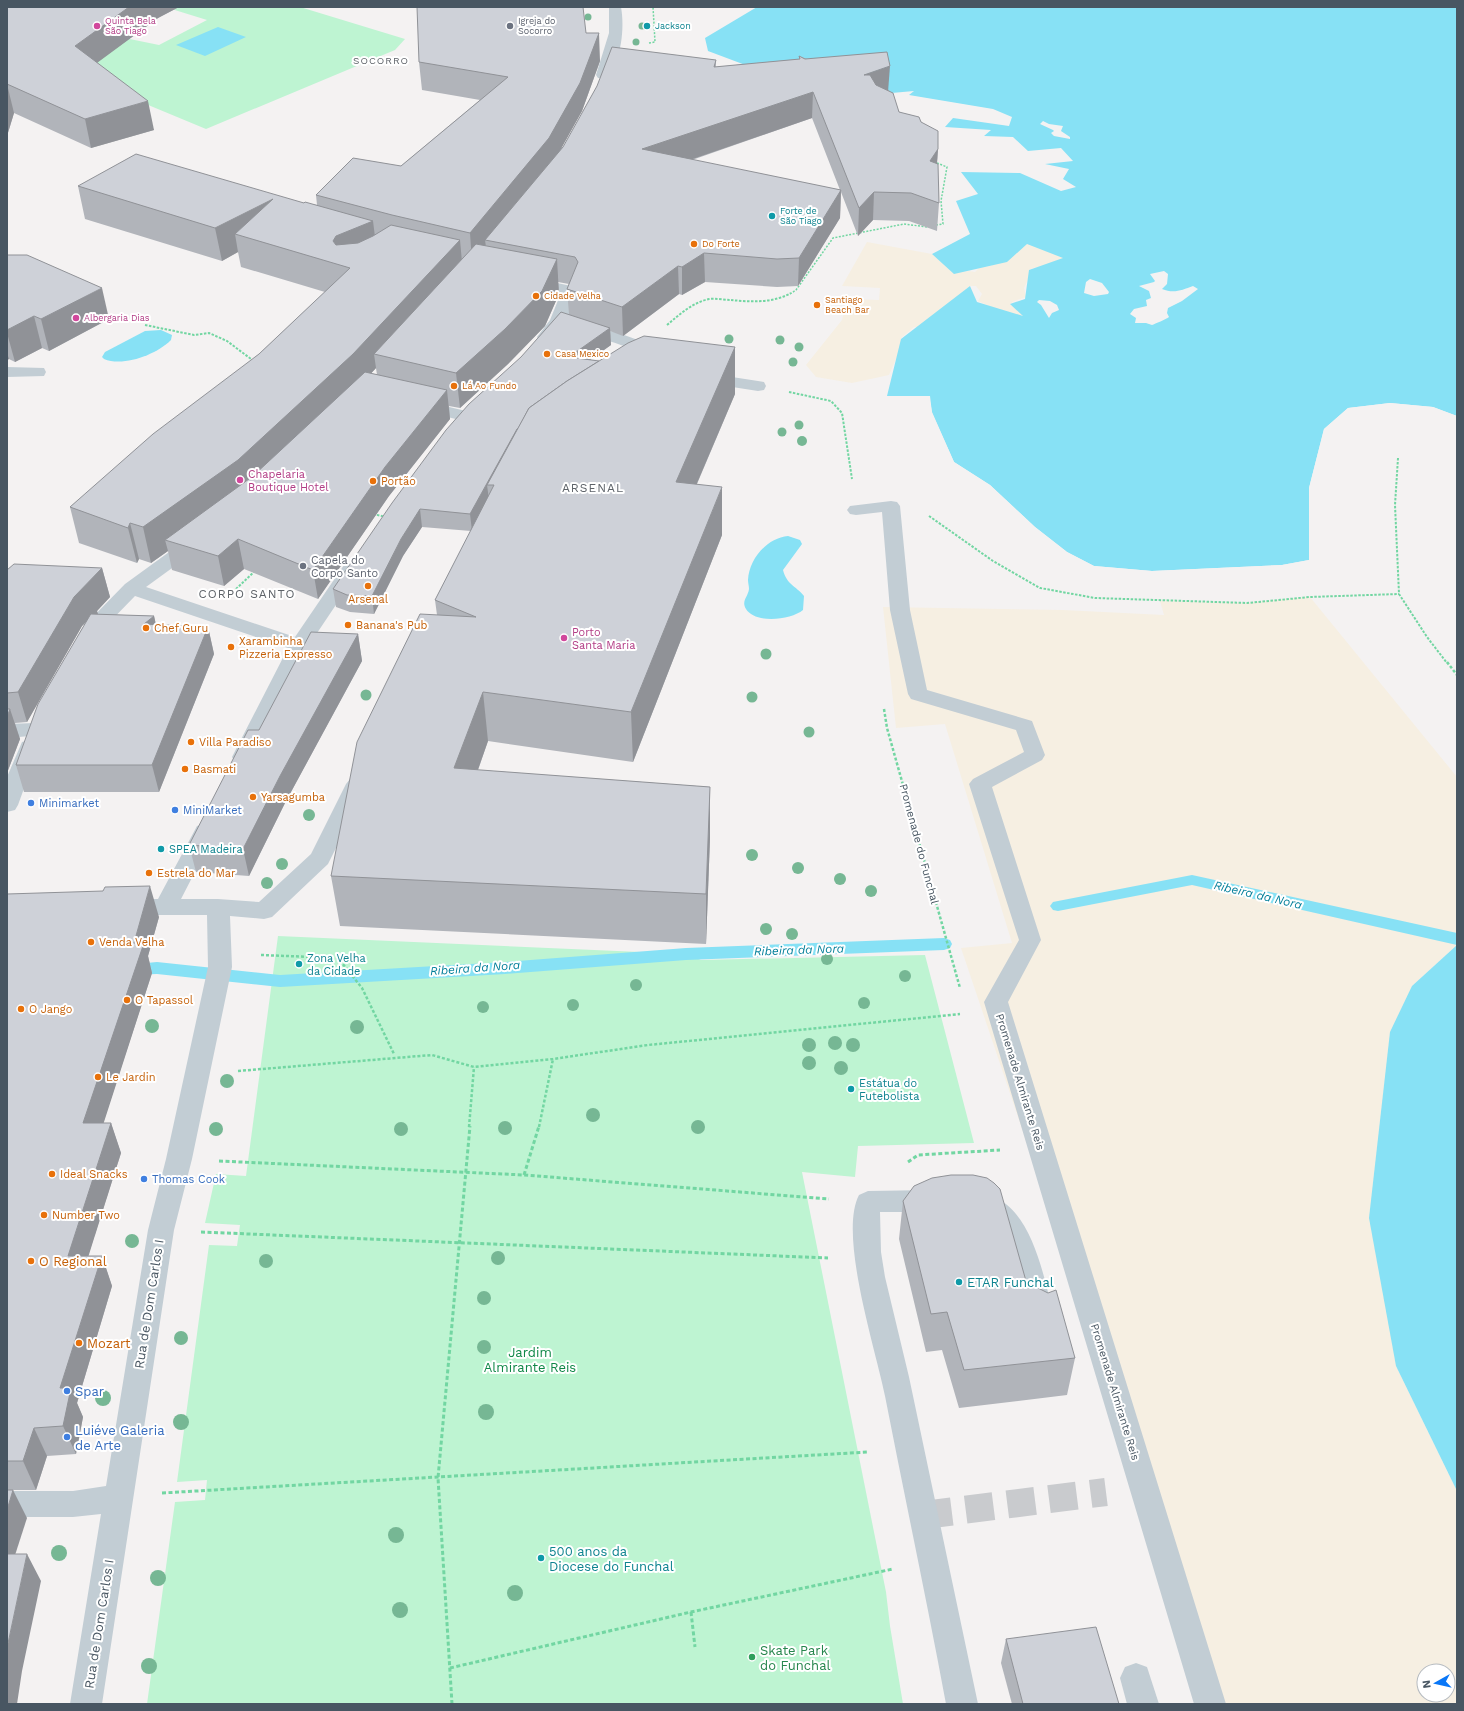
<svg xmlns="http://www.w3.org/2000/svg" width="1464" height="1711" font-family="'Work Sans',sans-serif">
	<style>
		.green { fill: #bef4d2 }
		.sand { fill: #f6efe2; fill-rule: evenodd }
		.water { fill: #87e1f5; fill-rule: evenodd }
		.pier { fill: #f4f2f2 }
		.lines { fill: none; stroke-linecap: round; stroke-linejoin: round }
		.stream { fill: #87e1f5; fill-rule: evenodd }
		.minor-tunnel { stroke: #c9cbce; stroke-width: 28; stroke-dasharray: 28 14; stroke-linecap: butt }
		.path-far3 { stroke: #72d6a2; stroke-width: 1.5; stroke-dasharray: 2 1.5; stroke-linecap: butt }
		.path-far2 { stroke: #72d6a2; stroke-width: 2; stroke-dasharray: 2.5 1.5; stroke-linecap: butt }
		.path-far1 { stroke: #72d6a2; stroke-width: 2.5; stroke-dasharray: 3 2; stroke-linecap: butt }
		.path { stroke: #72d6a2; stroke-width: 3; stroke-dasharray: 4 2.5; stroke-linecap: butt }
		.minor { fill: #c2cdd4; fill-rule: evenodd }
		.tree { fill: #76b794 }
		.wall { fill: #b1b4ba; fill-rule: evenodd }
		.shaded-wall { fill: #909297 }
		.building { fill: #ced1d8; stroke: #909297 }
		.hotel-dot { fill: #d1479c; stroke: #fff; stroke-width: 1.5 }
		.worship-dot { fill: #6b7280; stroke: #fff; stroke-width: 1.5 }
		.culture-dot { fill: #0f9aa8; stroke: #fff; stroke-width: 1.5 }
		.food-dot { fill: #e8710a; stroke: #fff; stroke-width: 1.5 }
		.shop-dot { fill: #3f7fe0; stroke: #fff; stroke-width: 1.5 }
		.leisure-dot { fill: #2e9e5b; stroke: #fff; stroke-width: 1.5 }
		.labels { text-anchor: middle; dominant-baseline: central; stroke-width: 4; stroke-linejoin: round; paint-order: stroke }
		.far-hotel-label { font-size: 9px; fill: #b23c85; stroke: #fff; text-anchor: start }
		.far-worship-label { font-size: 9px; fill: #5b616d; stroke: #fff; text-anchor: start }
		.far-culture-label { font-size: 9px; fill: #0d838f; stroke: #fff; text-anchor: start }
		.far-food-label { font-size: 9px; fill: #c56008; stroke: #fff; text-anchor: start }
		.far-neighbourhood-label { font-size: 10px; letter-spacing: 1px; fill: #5d6268; stroke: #fff }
		.hotel-label { font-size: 11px; fill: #b23c85; stroke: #fff; text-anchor: start }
		.food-label { font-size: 11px; fill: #c56008; stroke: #fff; text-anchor: start }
		.worship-label { font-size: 11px; fill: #5b616d; stroke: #fff; text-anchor: start }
		.shop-label { font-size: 11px; fill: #366cbe; stroke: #fff; text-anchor: start }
		.street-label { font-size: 11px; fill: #485662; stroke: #fff }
		.culture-label { font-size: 11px; fill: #0d838f; stroke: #fff; text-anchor: start }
		.neighbourhood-label { font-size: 12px; letter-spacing: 1px; fill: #5d6268; stroke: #fff }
		.water-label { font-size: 12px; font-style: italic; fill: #037f9a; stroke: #fff }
		.near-food-label { font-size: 13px; fill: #c56008; stroke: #fff; text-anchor: start }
		.near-culture-label { font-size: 13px; fill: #0d838f; stroke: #fff; text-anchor: start }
		.near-street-label { font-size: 13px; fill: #485662; stroke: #fff }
		.near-park-label { font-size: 13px; fill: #0f8747; stroke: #fff }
		.near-shop-label { font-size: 13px; fill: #366cbe; stroke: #fff; text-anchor: start }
		.near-leisure-label { font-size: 13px; fill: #27864d; stroke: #fff; text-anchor: start }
	</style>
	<rect width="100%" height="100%" fill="#f4f2f2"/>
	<g class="green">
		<polygon points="165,7 300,7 405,39 395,50 206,129 88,80 53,56 120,37 159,45 207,20"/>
		<polygon points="278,936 686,954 701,960 925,955 974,1143 858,1146 855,1177 802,1172 886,1592 890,1626 903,1704 147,1704 175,1502 205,1500 207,1480 177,1482 209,1245 237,1246 240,1225 205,1223 216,1174 246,1176"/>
	</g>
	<g class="sand">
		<path d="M867,242L932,254L955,273L969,271L975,272L979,268L990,266L1028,243L1064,258L1062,262C1055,264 1032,267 1029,270L1031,273L1024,288L1026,297L1014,301L1010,304L1024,316L1005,313L978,301L982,294L976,286H970L919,327H914L901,338L902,345L889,375L852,383L816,377L806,365L842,320L848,299L879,300L880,288L842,286Z"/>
		<path d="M1310,597L1457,777V945L1412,986L1396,1366L1457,1491V1704H1216L961,948L1012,943L945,724L896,728L883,607L1063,610L1164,615L1160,601L1247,603ZM1424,1671H1448V1695H1424Z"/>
	</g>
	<g class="water">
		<path d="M757,7L825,8L827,7H1457V416L1433,407L1390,403L1348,408L1324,429L1309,488V560L1282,565L1152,571L1094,566L1067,552L1035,527L990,485L954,462L932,412L929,396H887L901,339L970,286L977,302L1023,316L1010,304L1025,299L1029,270L1063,258L1027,244L1007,262L954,274L932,254L970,234L956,201L978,194L961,172L1020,173L1061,191L1076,187L1063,179L1069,169L1045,164L1073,161L1061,148L1028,151L1013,137L984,136L991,130L945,127L953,118L1009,126L1012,117L993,109L909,95L914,91L869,95L777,77L708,51L705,38ZM1043,121L1049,124L1063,126L1061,131L1070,137V139L1054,136L1051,133L1054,131L1053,130L1040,124ZM1164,271L1168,274L1167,284L1162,289C1174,294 1182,290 1193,286L1198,289L1182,301L1168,308L1167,313L1169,317C1166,319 1155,324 1152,325L1146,323H1135L1136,318L1130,314L1134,309L1147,306L1146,300L1151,298L1149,291L1139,286L1154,282L1155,281L1150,274ZM1090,279L1102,283L1109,292L1108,294L1094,296L1084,293L1086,282ZM1039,300L1050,301L1057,305L1059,310L1052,313L1049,318L1041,305L1037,302Z"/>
		<polygon points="218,27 246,37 205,56 176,45"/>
		<path d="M161,330L172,335L171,340C156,355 123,367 104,359L102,357L105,352L145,331Z"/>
		<path d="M788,536L800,540L802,544L783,570C787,585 795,585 804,596L803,610C791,620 755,624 746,609C741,601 748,597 749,589C749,586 748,583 748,580C749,559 767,538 788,536Z"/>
		<polygon points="1457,945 1457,1491 1396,1366 1369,1218 1390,1032 1412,986"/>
	</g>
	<polygon class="pier" points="885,396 930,396 932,413 954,462 990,485 1035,527 1067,552 1094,566 1152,571 1282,565 1309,560 1309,488 1324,429 1348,408 1390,403 1433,407 1457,416 1457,418 1433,409 1390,405 1349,410 1326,430 1311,488 1310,562 1282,567 1151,573 1094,568 1066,554 1034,528 989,486 953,463 930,413 928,398 887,398"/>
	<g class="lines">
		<g class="stream">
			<polygon points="1192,875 1457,933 1457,945 1192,885 1058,911 1053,910 1050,906 1053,902 1058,901"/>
			<polygon points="944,938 950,940 952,944 950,948 944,950 686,960 505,974 280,987 157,974 132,975 126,973 124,969 126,965 157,962 280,975 505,962 686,948"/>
		</g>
		<polyline class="minor-tunnel" points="924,1515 1106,1492"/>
		<g class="path-far3">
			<polyline points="649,43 655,42 653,7"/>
			<polyline points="936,225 943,224 941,201 947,167 937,163"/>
			<polyline points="790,294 796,290 833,238 904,224 927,227"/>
		</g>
		<g class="path-far2">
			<polyline points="145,325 194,335 209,333 227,341 255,362"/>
			<path d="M667,325C680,314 692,303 709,299C715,298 724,300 731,300C750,302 774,303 791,293"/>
			<polyline points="789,392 831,401 842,413 852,479"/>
			<polyline points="1398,458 1395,505 1399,594 1427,637 1447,663"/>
			<polyline points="373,514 386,517"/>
			<polyline points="929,516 993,561 1040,588 1095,598 1247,603 1310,597 1399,594"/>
			<polyline points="236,589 256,570"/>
		</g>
		<g class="path-far1">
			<polyline points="1447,662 1457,675"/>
			<polyline points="884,709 887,728 960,988"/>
			<polyline points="261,955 338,958 362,988 394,1054"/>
			<polyline points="238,1071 432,1055 474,1067 553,1059 648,1045 960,1014"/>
			<polyline points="469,1127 474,1067"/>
			<polyline points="539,1127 553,1059"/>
		</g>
		<g class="path">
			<polyline points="219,1161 524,1175 829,1199"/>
			<polyline points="908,1162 918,1155 1000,1150"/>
			<polyline points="524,1175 539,1126"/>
			<polyline points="201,1232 828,1258"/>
			<polyline points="162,1493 868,1452"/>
			<polyline points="691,1612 695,1647"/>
			<polyline points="450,1668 691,1612 893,1569"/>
			<polyline points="452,1704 438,1478 470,1126"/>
		</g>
		<g class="minor">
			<path d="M609,7H621C625,29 621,59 608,78H598L596,75L609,33Z"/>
			<path d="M529,277L576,287L578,290C572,306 561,346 539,340L537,337L550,320L561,293L523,285L521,282L523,279Z"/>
			<path d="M582,324C605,330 647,337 661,357L659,360C648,363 646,357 637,352C618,342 596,338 576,332L574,329L576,326Z"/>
			<polygon points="7,367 44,368 46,372 44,376 7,377"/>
			<polygon points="706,373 758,381 764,382 766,386 764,390 758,391 700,382 698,378 700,374"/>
			<polygon points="420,400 470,412 473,416 470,420 464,421 414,409 411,405 414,401"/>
			<polygon points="891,501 897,502 900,506 910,610 927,690 1032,721 1045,755 1042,760 992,787 1041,940 1008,1002 1226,1704 1194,1704 984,1002 1019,940 969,784 973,779 1024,752 1016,730 911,699 908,694 890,610 882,512 856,515 850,514 847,510 850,506"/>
			<polygon points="194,537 201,539 203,543 201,547 146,587 295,637 344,565 351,563 358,565 360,569 309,645 252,757 249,762 242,764 235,762 232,757 288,648 135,596 98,634 94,641 87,643 80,641 77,637 83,627 125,584 187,539"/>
			<polygon points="35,723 42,725 45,730 42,735 7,738 7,724"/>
			<polygon points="29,740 36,742 39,747 18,805 15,810 7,812 7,777 22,742"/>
			<polygon points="357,777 364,779 368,784 328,864 272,917 264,919 230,916 232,967 192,1159 174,1230 102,1704 70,1704 101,1514 73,1517 7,1517 7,1491 73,1491 106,1486 148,1230 166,1159 208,967 207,915 126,915 118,913 115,907 118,901 126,899 158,899 197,826 205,824 213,826 216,831 181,899 218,899 259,902 311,854 346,784 350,779"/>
			<path d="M932,1190L941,1194L945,1201L941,1208L932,1212H880L881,1252L885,1277L909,1377L978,1704H946C927,1601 905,1499 885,1396C876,1350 838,1235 859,1195L868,1191Z"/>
			<path d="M991,1196C1033,1210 1044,1279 1054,1316L1050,1324L1040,1328L1030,1324C1018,1299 1018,1270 1006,1244C999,1229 985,1221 978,1207L982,1200Z"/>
			<polygon points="1136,1663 1147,1667 1159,1704 1127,1704 1120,1678 1125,1667"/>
		</g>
	</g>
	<g class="tree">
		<circle cx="588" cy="17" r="3.5"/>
		<circle cx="642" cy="26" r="3.5"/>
		<circle cx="636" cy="42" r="3.5"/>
		<circle cx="729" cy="339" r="4.5"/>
		<circle cx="780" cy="340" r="4.5"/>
		<circle cx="799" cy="347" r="4.5"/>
		<circle cx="793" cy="362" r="4.5"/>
		<circle cx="799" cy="425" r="4.5"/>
		<circle cx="782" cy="432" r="4.5"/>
		<circle cx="802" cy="441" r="5"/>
		<circle cx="766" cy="654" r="5.5"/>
		<circle cx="366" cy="695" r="5.5"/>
		<circle cx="752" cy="697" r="5.5"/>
		<circle cx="809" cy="732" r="5.5"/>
		<circle cx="309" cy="815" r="6"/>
		<circle cx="752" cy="855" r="6"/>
		<circle cx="282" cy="864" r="6"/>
		<circle cx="798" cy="868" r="6"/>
		<circle cx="840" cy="879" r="6"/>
		<circle cx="267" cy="883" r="6"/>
		<circle cx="871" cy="891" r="6"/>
		<circle cx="766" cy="929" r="6"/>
		<circle cx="792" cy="934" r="6"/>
		<circle cx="827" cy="959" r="6"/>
		<circle cx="905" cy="976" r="6"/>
		<circle cx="636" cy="985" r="6"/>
		<circle cx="864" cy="1003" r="6"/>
		<circle cx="573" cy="1005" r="6"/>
		<circle cx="483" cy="1007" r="6"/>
		<circle cx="152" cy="1026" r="7"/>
		<circle cx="357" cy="1027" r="7"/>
		<circle cx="835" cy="1043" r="7"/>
		<circle cx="809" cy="1045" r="7"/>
		<circle cx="853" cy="1045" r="7"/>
		<circle cx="809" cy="1063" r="7"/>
		<circle cx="841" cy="1068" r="7"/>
		<circle cx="227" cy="1081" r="7"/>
		<circle cx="593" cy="1115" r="7"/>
		<circle cx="698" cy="1127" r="7"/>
		<circle cx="505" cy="1128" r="7"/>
		<circle cx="216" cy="1129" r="7"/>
		<circle cx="401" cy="1129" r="7"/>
		<circle cx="132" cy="1241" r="7"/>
		<circle cx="498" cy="1258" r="7"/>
		<circle cx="266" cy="1261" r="7"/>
		<circle cx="484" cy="1298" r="7"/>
		<circle cx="181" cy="1338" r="7"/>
		<circle cx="484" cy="1347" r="7"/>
		<circle cx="103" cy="1398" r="8"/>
		<circle cx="486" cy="1412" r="8"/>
		<circle cx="181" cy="1422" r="8"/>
		<circle cx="396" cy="1535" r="8"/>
		<circle cx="59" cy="1553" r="8"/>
		<circle cx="158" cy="1578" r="8"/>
		<circle cx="515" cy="1593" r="8"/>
		<circle cx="400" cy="1610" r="8"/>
		<circle cx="149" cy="1666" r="8"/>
	</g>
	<g class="wall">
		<polygon points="7,7 179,7 158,18 97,62 154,130 91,148 14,113 7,136"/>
		<path d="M586,33L600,61L582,111L561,148L716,60V67L799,59V56L889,90L899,112L921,122L938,149L937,163L939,203L937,231L909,221L873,220L858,236L841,192L840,218L798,286L777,287L705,282L682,295L679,294L623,336L610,331L611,345L590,360L599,361L735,347V394L697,484L722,535L633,762L488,741L478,770L710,787V838L706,944L340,926L331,876L437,615L435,600L471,531L422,527L403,556L374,614L350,612L336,607L333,589L569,314L567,289L569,284L558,282L559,294L545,326L508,364L460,408L449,406L450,419L389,496L318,599L244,569L224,586L172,570L168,551L151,563L139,559L137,563L79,543L70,507L259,354L325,292L241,267L238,252L222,261L85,219L78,186L304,203L317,205L316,195L401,166L480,100L422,90L419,62ZM812,118L840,190L692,160ZM376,368L377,375L371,373Z"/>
		<polygon points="7,255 109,319 49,351 42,348 15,362 9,359 7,360"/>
		<polygon points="102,568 110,597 97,611 98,614 154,616 156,625 208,627 214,654 159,792 24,792 16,765 86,622 82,626 27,722 15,723 20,739 7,773 7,570"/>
		<polygon points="358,634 362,661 285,803 249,876 196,872 189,845 259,730"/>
		<polygon points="7,894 159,917 148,956 152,973 103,1123 111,1123 121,1153 88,1256 102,1256 112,1286 77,1403 83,1417 76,1454 47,1456 36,1490 7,1490"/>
		<polygon points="903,1201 1028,1288 1075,1358 1067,1395 959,1408 942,1350 926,1352 899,1239"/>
		<polygon points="1006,1639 1119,1704 1012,1704 1001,1663"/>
	</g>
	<g class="shaded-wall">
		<polygon points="129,7 179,7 158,18 82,74 75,46"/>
		<polygon points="350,7 361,7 350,8"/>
		<polygon points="599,33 600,61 582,111 551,167 485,240 486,247 472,263 470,233"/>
		<polygon points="890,66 888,92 862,101 864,75"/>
		<polygon points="7,84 14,113 7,136"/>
		<polygon points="813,92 812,118 643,176 642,149"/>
		<polygon points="148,101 154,130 91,148 85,119"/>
		<polygon points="938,149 936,177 930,161"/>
		<polygon points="841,190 840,218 798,286 799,258"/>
		<polygon points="874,192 873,220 858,236 859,208"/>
		<polygon points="273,199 235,234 238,252 222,261 215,228"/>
		<polygon points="373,221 377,253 345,267 333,241 336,236"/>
		<polygon points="460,240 463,273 374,354 376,368 358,388 245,495 165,540 168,551 151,563 143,527"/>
		<polygon points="704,253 705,282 682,295 682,267"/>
		<polygon points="557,259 559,294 545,326 508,364 460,408 456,373"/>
		<polygon points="678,266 679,294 623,336 622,307"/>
		<polygon points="102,288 109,319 49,351 41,319"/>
		<polygon points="34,316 42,348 15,362 7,333 7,330"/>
		<polygon points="610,328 611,345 570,374 569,357"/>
		<polygon points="735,347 735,394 677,530 676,482"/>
		<polygon points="7,353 9,359 7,360"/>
		<polygon points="447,390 450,419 389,496 318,599 313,570 385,467"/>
		<polygon points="555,401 494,485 487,485 489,500 472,531 470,514 517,429"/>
		<polygon points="722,487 722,535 633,762 631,712"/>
		<polygon points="420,509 422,527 403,556 374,614 372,596 401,539"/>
		<polygon points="130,523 139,559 137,563 128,528"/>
		<polygon points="238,539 244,569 224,586 218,556"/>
		<polygon points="102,568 110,597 97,611 103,631 92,616 82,626 27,722 18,692 74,597"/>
		<polygon points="154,616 160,642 144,624"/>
		<polygon points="208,627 214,654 159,792 152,765"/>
		<polygon points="358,634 362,661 285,803 249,876 243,849 280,776"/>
		<polygon points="483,692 488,741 461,818 454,768"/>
		<polygon points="10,709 20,739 7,773 7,717"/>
		<polygon points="710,787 710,838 706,944 706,894"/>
		<polygon points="150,886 159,917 148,956 152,973 94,1153 83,1123 134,943"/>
		<polygon points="111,1123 121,1153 79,1286 68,1256"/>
		<polygon points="102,1256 112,1286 77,1403 83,1417 76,1454 63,1426 60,1388"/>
		<polygon points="34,1428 47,1456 36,1490 23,1461"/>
		<polygon points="13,1490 27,1518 7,1580 7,1510"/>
		<polygon points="27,1554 41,1581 22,1671 17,1704 7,1704 7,1648"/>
	</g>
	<g class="building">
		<polygon points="7,7 129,7 75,46 148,101 85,119 7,84"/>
		<polygon points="417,7 583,7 586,33 599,33 580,83 549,138 470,233 392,215 316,195 353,158 401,166 508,77 419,62"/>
		<polygon points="612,47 716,60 714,67 800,59 799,56 805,59 887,52 890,66 864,75 870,75 876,85 893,93 899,112 919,117 921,122 938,131 938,149 930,161 938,164 939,203 911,193 874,192 859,208 813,92 642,149 841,190 799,258 777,259 704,253 682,267 678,266 622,307 567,289 578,262 575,257 485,240 563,147 597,86"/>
		<polygon points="136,154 304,203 305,202 373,221 336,236 333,241 336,245 358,243 373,236 391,225 460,240 353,354 238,460 143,527 130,523 128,528 70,507 153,434 259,354 350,268 235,234 273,199 215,228 78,186"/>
		<polygon points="476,244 557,259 542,291 505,329 456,373 374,354"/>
		<polygon points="7,255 27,255 102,288 41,319 34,316 7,330"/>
		<polygon points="561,312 610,328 569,357 599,361 567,381 529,408 519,427 517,429 470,514 420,509 401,539 372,596 347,595 333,589 392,503 446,430 469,404 521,357"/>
		<polygon points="644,336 735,347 676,482 722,487 631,712 483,692 454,768 710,787 706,894 331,876 357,742 420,614 476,617 435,600 494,485 487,485 529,408 567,381 628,343"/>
		<polygon points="365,372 447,390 385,467 313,570 238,539 218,556 165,540 253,476"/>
		<polygon points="14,564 102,568 74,597 18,692 7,693 7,570"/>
		<polygon points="96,605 91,614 154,616 144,624 208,627 152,765 16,765 38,704"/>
		<polygon points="311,632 358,634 280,776 243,849 189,845 248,730 259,730"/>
		<polygon points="7,709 10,709 7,717"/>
		<polygon points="150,886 134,943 144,943 83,1123 111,1123 68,1256 102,1256 60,1388 71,1388 63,1426 34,1428 23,1461 7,1461 7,894 103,891 105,887"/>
		<polygon points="951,1175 973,1175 987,1178 994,1183 1000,1189 1028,1288 1036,1287 1048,1293 1056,1290 1075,1358 964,1370 947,1312 931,1314 903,1201 914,1186 932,1178"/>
		<polygon points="7,1490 13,1490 7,1510"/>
		<polygon points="7,1554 27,1554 7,1648"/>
		<polygon points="1096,1627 1119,1704 1023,1704 1006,1639"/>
	</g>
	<g class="hotel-dot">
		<circle cx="97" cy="26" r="4"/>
		<circle cx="76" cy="318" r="4"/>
		<circle cx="240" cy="480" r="4"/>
		<circle cx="564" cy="638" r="4"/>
	</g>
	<g class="worship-dot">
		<circle cx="510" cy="26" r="4"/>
		<circle cx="303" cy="566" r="4"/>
	</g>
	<g class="culture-dot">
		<circle cx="647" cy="26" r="4"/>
		<circle cx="772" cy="216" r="4"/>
		<circle cx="161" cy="849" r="4"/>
		<circle cx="299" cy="964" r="4"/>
		<circle cx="851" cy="1089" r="4"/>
		<circle cx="959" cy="1282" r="4"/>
		<circle cx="541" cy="1558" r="4"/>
	</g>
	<g class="food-dot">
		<circle cx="694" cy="244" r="4"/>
		<circle cx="536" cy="296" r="4"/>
		<circle cx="817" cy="305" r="4"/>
		<circle cx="547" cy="354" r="4"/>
		<circle cx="454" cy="386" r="4"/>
		<circle cx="373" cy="481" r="4"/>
		<circle cx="368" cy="586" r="4"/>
		<circle cx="348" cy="625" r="4"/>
		<circle cx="146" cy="628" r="4"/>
		<circle cx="231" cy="647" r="4"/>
		<circle cx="191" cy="742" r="4"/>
		<circle cx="185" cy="769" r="4"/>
		<circle cx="253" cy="797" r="4"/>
		<circle cx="149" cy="873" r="4"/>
		<circle cx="91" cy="942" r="4"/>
		<circle cx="127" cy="1000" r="4"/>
		<circle cx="21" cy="1009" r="4"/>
		<circle cx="98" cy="1077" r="4"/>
		<circle cx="52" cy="1174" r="4"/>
		<circle cx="44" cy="1215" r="4"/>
		<circle cx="31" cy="1261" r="4"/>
		<circle cx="79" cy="1343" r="4"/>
	</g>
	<g class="shop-dot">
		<circle cx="31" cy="803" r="4"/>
		<circle cx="175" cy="810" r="4"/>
		<circle cx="144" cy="1179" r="4"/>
		<circle cx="67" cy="1391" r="4"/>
		<circle cx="67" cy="1437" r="4"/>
	</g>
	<circle class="leisure-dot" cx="752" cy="1657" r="4"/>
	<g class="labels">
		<g class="far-hotel-label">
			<text x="105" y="21">Quinta Bela<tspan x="105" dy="10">São Tiago</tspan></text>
			<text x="84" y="318">Albergaria Dias</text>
		</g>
		<g class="far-worship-label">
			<text x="518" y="21">Igreja do<tspan x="518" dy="10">Socorro</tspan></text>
		</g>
		<g class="far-culture-label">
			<text x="655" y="26">Jackson</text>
			<text x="780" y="211">Forte de<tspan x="780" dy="10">São Tiago</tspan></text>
		</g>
		<g class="far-food-label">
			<text x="702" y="244">Do Forte</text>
			<text x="544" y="296">Cidade Velha</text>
			<text x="825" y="300">Santiago<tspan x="825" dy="10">Beach Bar</tspan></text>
			<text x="555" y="354">Casa Mexico</text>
			<text x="462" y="386">Lá Ao Fundo</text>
		</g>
		<g class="far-neighbourhood-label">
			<text x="381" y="60">SOCORRO</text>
		</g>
		<g class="hotel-label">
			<text x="248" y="474">Chapelaria<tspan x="248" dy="13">Boutique Hotel</tspan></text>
			<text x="572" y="632">Porto<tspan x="572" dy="13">Santa Maria</tspan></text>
		</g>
		<g class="food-label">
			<text x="381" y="481">Portão</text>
			<text x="368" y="599" text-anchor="middle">Arsenal</text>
			<text x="356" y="625">Banana's Pub</text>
			<text x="154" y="628">Chef Guru</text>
			<text x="239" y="641">Xarambinha<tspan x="239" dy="13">Pizzeria Expresso</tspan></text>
			<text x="199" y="742">Villa Paradiso</text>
			<text x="193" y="769">Basmati</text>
			<text x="261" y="797">Yarsagumba</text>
			<text x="157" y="873">Estrela do Mar</text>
			<text x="99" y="942">Venda Velha</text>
			<text x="135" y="1000">O Tapassol</text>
			<text x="29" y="1009">O Jango</text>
			<text x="106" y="1077">Le Jardin</text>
			<text x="60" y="1174">Ideal Snacks</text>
			<text x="52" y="1215">Number Two</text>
		</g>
		<g class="worship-label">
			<text x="311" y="560">Capela do<tspan x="311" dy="13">Corpo Santo</tspan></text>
		</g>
		<g class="shop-label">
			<text x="39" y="803">Minimarket</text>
			<text x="183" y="810">MiniMarket</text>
			<text x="152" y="1179">Thomas Cook</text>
		</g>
		<g class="street-label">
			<text transform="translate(919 844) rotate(75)">Promenade do Funchal</text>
			<text transform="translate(1020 1082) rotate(73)">Promenade Almirante Reis</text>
			<text transform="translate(1115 1392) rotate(73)">Promenade Almirante Reis</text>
		</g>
		<g class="culture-label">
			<text x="169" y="849">SPEA Madeira</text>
			<text x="307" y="958">Zona Velha<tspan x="307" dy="13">da Cidade</tspan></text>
			<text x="859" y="1083">Estátua do<tspan x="859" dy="13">Futebolista</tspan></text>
		</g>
		<g class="neighbourhood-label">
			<text x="593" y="488">ARSENAL</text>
			<text x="247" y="594">CORPO SANTO</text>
		</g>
		<g class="water-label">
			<text transform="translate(1258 895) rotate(13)">Ribeira da Nora</text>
			<text transform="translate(799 950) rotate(-2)">Ribeira da Nora</text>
			<text transform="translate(475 968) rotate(-4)">Ribeira da Nora</text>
		</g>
		<g class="near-food-label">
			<text x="39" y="1261">O Regional</text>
			<text x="87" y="1343">Mozart</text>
		</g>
		<g class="near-culture-label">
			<text x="967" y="1282">ETAR Funchal</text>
			<text x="549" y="1551">500 anos da<tspan x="549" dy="15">Diocese do Funchal</tspan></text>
		</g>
		<g class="near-street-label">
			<text transform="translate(149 1304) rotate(-81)">Rua de Dom Carlos I</text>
			<text transform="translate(99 1624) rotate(-81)">Rua de Dom Carlos I</text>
		</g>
		<g class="near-park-label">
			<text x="530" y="1352">Jardim<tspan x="530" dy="15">Almirante Reis</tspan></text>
		</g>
		<g class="near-shop-label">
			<text x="75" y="1391">Spar</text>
			<text x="75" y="1430">Luiéve Galeria<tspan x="75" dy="15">de Arte</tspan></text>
		</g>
		<g class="near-leisure-label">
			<text x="760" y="1650">Skate Park<tspan x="760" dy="15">do Funchal</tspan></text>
		</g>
	</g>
	<rect width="1464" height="1711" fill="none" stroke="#485662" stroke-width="16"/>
	<g transform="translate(1436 1683) rotate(262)"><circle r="19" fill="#ffffff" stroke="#b6bbc0"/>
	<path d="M0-3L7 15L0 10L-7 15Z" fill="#0977f7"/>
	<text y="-6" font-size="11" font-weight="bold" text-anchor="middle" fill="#485662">N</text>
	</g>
</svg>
